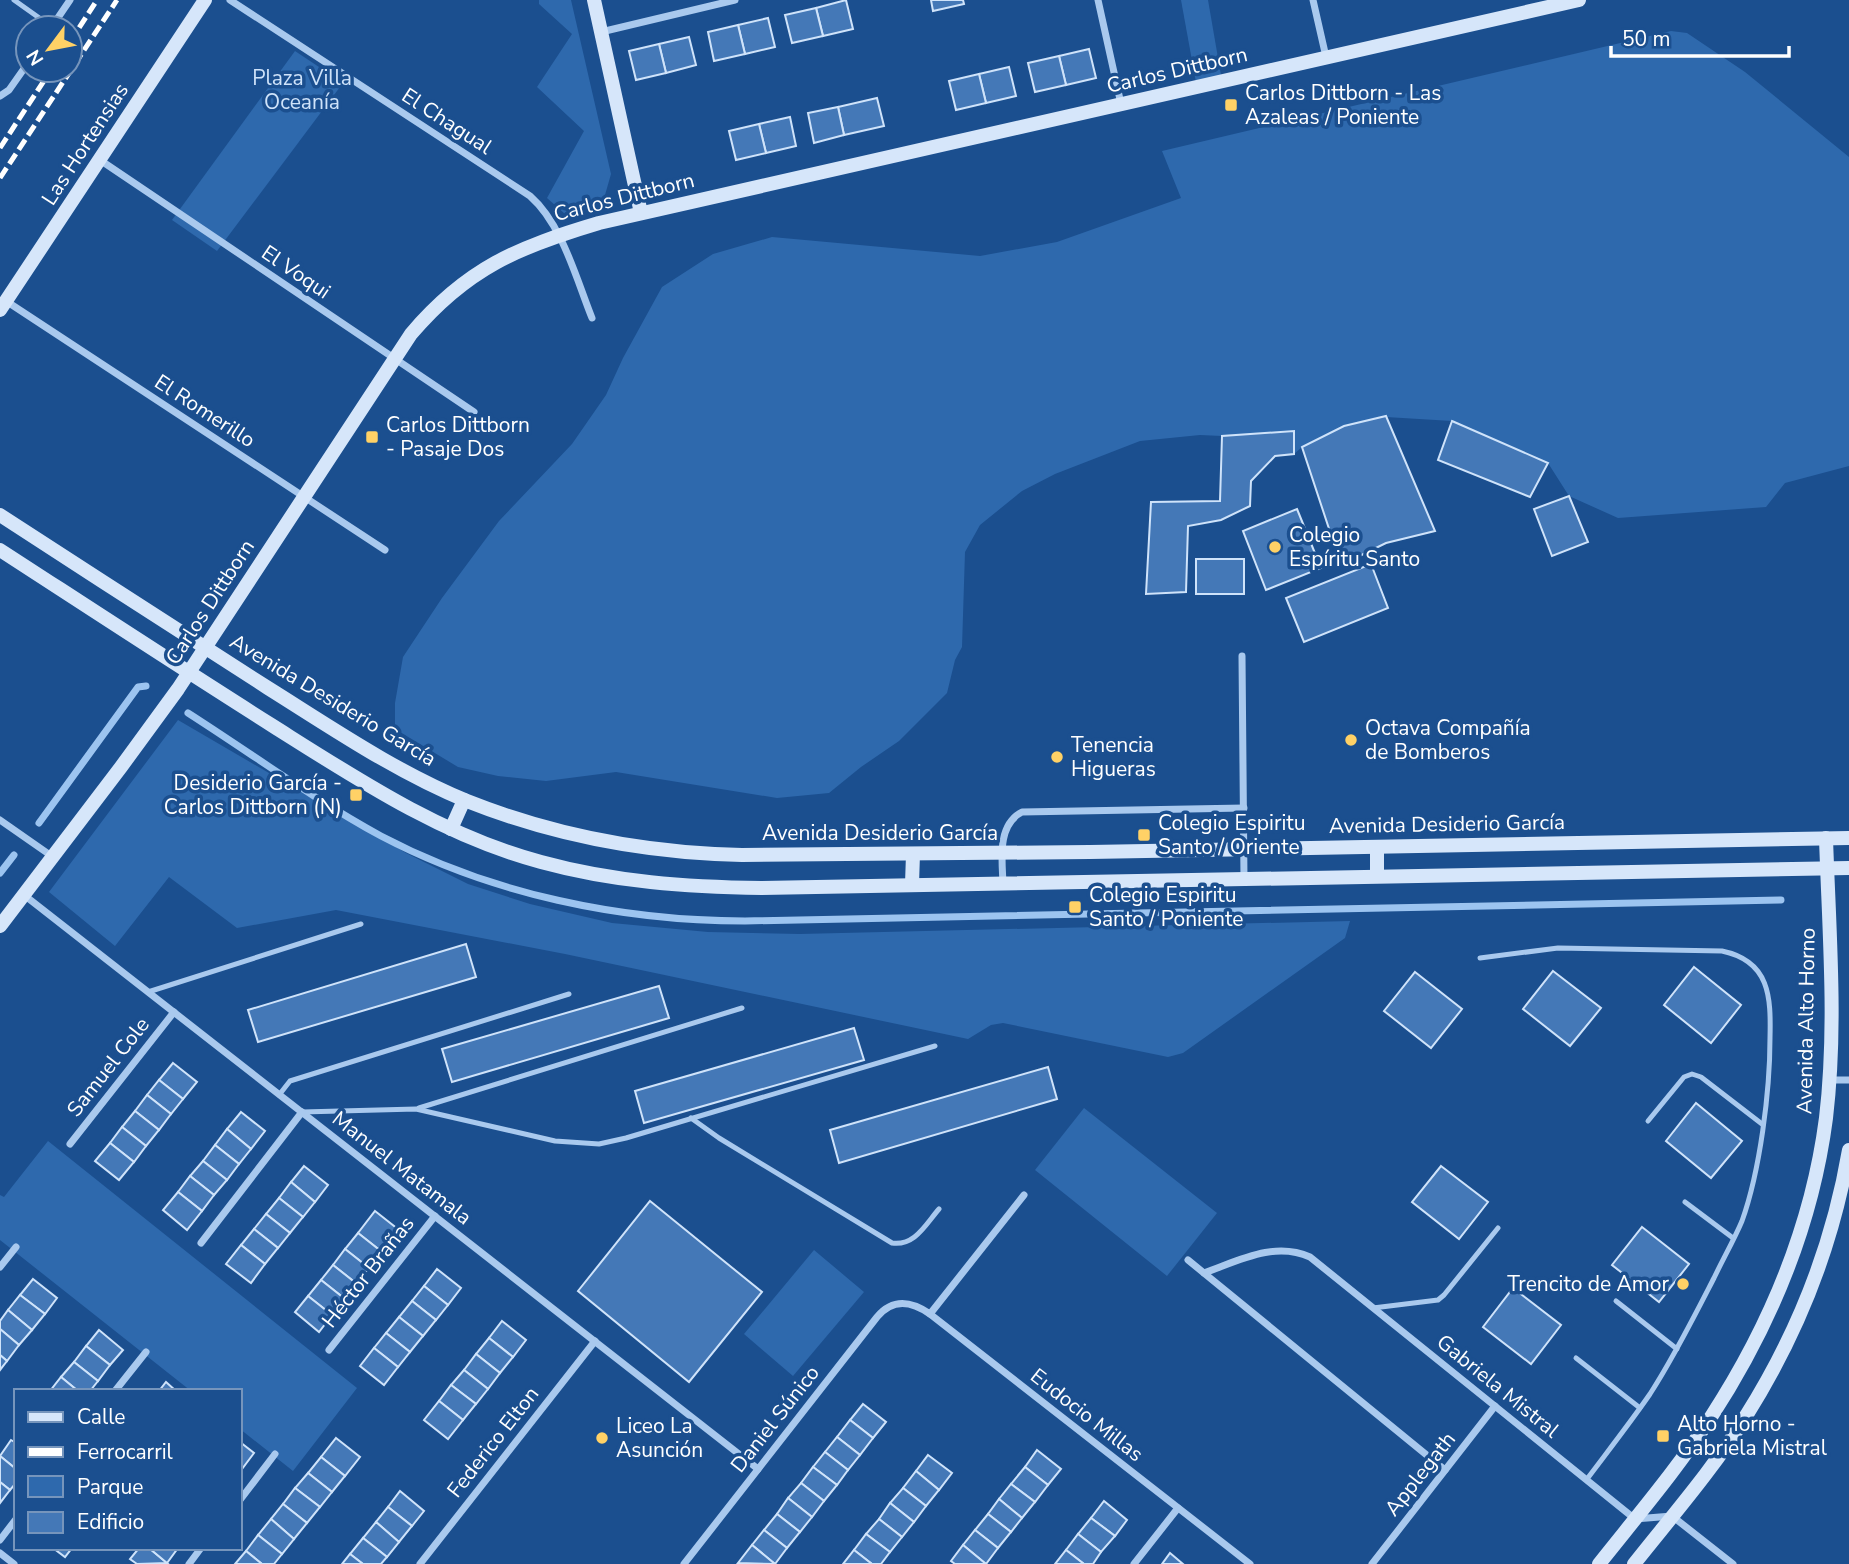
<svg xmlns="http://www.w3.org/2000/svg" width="1849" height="1564" font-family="'Nunito Sans',sans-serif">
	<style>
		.green { fill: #2e69ad }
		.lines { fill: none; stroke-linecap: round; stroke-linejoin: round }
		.stream { stroke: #9cc4f0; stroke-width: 7 }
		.building { fill: #4478b7; stroke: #cfe3fa; stroke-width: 2 }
		.lane { stroke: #a9c9ee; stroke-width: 5 }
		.street { stroke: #a9c9ee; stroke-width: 7 }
		.secondary { stroke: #d6e6fa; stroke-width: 14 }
		.rail { stroke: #fff; stroke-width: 5; stroke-dasharray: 12 5; stroke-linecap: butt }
		.poi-dot { fill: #ffd166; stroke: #1b4f8f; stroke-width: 2.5 }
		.labels { text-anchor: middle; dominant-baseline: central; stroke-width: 7; stroke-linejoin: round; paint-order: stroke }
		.street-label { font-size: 21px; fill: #fff; stroke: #1b4f8f }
		.park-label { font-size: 21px; fill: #cfe3fa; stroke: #1b4f8f }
		.poi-label { font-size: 21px; fill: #fff; stroke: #1b4f8f; text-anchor: start }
	</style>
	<rect width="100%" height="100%" fill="#1b4f8f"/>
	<g class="green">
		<polygon points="539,0 571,0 611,174 603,202 565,214 547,198 584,131 537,87 572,34 539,4"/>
		<polygon points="1181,0 1208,0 1222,81 1197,88"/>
		<polygon points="1671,31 1687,33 1745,72 1849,157 1849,466 1785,483 1766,507 1618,518 1569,496 1548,463 1452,421 1386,417 1344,426 1302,447 1294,454 1294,431 1222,436 1200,435 1140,441 1055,474 1022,491 980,525 965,552 962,647 955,660 947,693 899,741 861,767 829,793 777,798 616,772 546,781 498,776 458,767 395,729 395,703 403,657 442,598 499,521 572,444 606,395 623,358 662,287 713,254 772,237 980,256 1057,242 1181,198 1162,151"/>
		<polygon points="295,51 343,83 217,251 172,220"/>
		<polygon points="178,720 406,853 468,884 530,904 612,923 708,932 800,934 1350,921 1345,938 1183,1053 1168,1057 1003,1023 991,1025 968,1039 565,954 336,910 237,928 169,877 115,946 49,892"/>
		<polygon points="1084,1108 1217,1213 1167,1276 1035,1170"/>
		<polygon points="48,1141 357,1388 293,1471 240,1429 240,1391 191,1391 0,1240 0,1195 4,1197"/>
		<polygon points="814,1250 864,1292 793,1376 744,1334"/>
	</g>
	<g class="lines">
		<g class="stream">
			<path d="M188,713C252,754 315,800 381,836C491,894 621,921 745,921L1781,900"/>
			<polyline points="39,823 138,687 146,686"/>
			<polyline points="0,873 14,855"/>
		</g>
	</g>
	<g class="building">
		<polygon points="846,0 853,29 823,36 816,8"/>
		<polygon points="931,0 963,0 964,4 933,11"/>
		<polygon points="816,8 823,36 792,43 785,15"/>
		<polygon points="768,18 775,47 745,54 738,25"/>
		<polygon points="738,25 745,54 714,61 708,32"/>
		<polygon points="689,37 696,65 666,73 659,44"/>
		<polygon points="659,44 666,73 636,80 629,51"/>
		<polygon points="1089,49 1096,78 1066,85 1059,56"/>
		<polygon points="1059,56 1066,85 1035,92 1028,63"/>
		<polygon points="1009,67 1016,96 986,103 979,74"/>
		<polygon points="979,74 986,103 956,110 949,81"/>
		<polygon points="877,98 884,126 844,135 838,107"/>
		<polygon points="838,107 844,135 814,143 808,113"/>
		<polygon points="790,117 796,146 766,153 759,124"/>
		<polygon points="759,124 766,153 736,160 729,131"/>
		<polygon points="1386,416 1435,531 1386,543 1341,565 1302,447 1344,426"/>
		<polygon points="1452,421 1548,463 1530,497 1438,460"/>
		<polygon points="1294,431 1294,454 1275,456 1251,481 1250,506 1221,520 1188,526 1186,592 1146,594 1151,502 1220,501 1222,436"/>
		<polygon points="1569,496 1588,542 1552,556 1534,509"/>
		<polygon points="1297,509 1321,568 1266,590 1243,531"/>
		<rect x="1196" y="559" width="48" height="35"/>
		<polygon points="1371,564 1388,608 1304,642 1286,598"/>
		<polygon points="466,944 476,977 258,1042 248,1010"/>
		<polygon points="1694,967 1741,1005 1711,1043 1664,1005"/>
		<polygon points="1553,971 1601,1008 1570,1046 1523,1009"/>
		<polygon points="1415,972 1462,1009 1431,1048 1384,1011"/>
		<polygon points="659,986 669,1018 452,1082 442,1049"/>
		<polygon points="854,1028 864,1060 644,1123 635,1091"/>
		<polygon points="173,1063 197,1082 183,1099 159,1080"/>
		<polygon points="1048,1067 1057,1099 839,1163 830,1130"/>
		<polygon points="159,1080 183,1099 171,1114 147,1095"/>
		<polygon points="147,1095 171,1114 159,1130 135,1111"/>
		<polygon points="1696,1103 1742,1141 1711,1178 1666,1141"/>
		<polygon points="135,1111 159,1130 146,1146 122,1127"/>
		<polygon points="241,1112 265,1131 251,1149 227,1129"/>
		<polygon points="122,1127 146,1146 134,1162 110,1143"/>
		<polygon points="227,1129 251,1149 239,1164 215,1145"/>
		<polygon points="110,1143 134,1162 119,1180 95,1161"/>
		<polygon points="215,1145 239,1164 227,1180 203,1161"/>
		<polygon points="203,1161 227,1180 214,1195 190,1176"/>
		<polygon points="304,1166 328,1185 315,1202 291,1182"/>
		<polygon points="1441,1166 1488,1202 1459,1239 1412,1202"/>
		<polygon points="190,1176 214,1195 202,1211 178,1192"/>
		<polygon points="291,1182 315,1202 303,1217 279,1198"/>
		<polygon points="178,1192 202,1211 187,1230 163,1210"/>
		<polygon points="279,1198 303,1217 290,1233 266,1214"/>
		<polygon points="650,1201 762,1292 689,1382 578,1291"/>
		<polygon points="375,1211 399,1230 382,1252 358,1233"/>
		<polygon points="266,1214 290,1233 278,1248 254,1229"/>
		<polygon points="1642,1227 1689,1264 1659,1302 1612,1265"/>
		<polygon points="254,1229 278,1248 265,1264 241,1245"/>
		<polygon points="358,1233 382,1252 369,1268 345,1249"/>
		<polygon points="241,1245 265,1264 251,1283 226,1264"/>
		<polygon points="345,1249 369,1268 357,1284 333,1265"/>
		<polygon points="333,1265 357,1284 345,1299 321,1280"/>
		<polygon points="437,1269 461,1288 448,1305 424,1286"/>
		<polygon points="33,1279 57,1298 45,1314 20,1295"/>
		<polygon points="321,1280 345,1299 332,1315 308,1296"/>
		<polygon points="424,1286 448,1305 436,1320 412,1301"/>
		<polygon points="1513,1288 1561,1325 1531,1364 1483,1327"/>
		<polygon points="20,1295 45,1314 32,1330 8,1310"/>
		<polygon points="308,1296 332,1315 319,1332 295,1312"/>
		<polygon points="412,1301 436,1320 423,1336 399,1317"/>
		<polygon points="8,1310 32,1330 19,1345 0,1329 0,1321"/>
		<polygon points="399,1317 423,1336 410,1352 386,1333"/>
		<polygon points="502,1321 526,1340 513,1357 489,1338"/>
		<polygon points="0,1329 19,1345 7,1361 0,1355"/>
		<polygon points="99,1330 123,1350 110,1365 86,1346"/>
		<polygon points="386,1333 410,1352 398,1367 374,1348"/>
		<polygon points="489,1338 513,1357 500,1373 476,1354"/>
		<polygon points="86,1346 110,1365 98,1381 74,1362"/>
		<polygon points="374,1348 398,1367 384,1385 360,1366"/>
		<polygon points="476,1354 500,1373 488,1389 464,1370"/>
		<polygon points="0,1355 7,1361 0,1370"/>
		<polygon points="74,1362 98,1381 90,1391 78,1391 61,1377"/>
		<polygon points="464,1370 488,1389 476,1404 451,1385"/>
		<polygon points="61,1377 78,1391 50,1391"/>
		<polygon points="166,1382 176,1391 159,1391"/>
		<polygon points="451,1385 476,1404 463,1420 439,1401"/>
		<polygon points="439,1401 463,1420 448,1439 424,1420"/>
		<polygon points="863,1404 886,1422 873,1438 850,1420"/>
		<polygon points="850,1420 873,1438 860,1455 837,1437"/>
		<polygon points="837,1437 860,1455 848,1470 825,1452"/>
		<polygon points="336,1438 360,1457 345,1476 321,1457"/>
		<polygon points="11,1440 16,1443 16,1469 0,1456"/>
		<polygon points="240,1442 254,1453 242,1469 240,1468"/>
		<polygon points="1037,1450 1061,1469 1048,1485 1025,1467"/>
		<polygon points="825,1452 848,1470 837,1485 813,1467"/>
		<polygon points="928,1455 952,1473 939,1490 916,1471"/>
		<polygon points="0,1456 16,1469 16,1483 10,1490 0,1482"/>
		<polygon points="321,1457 345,1476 332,1492 308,1473"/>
		<polygon points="813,1467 837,1485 824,1501 801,1483"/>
		<polygon points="1025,1467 1048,1485 1035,1502 1011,1484"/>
		<polygon points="916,1471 939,1490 926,1506 903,1488"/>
		<polygon points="308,1473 332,1492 320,1507 295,1488"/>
		<polygon points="0,1482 10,1490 0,1503"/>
		<polygon points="801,1483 824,1501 812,1517 788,1498"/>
		<polygon points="1011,1484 1035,1502 1022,1518 999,1499"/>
		<polygon points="295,1488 320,1507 307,1523 283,1504"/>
		<polygon points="903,1488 926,1506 914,1522 890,1503"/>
		<polygon points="400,1491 424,1511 412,1526 388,1507"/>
		<polygon points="788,1498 812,1517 800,1532 777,1514"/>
		<polygon points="999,1499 1022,1518 1011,1532 988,1514"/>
		<polygon points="1104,1501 1127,1520 1115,1536 1091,1518"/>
		<polygon points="890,1503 914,1522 902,1537 879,1519"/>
		<polygon points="283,1504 307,1523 294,1539 271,1519"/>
		<polygon points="388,1507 412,1526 399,1542 376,1522"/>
		<polygon points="777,1514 800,1532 787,1548 764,1530"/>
		<polygon points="988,1514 1011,1532 998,1548 975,1530"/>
		<polygon points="1091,1518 1115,1536 1101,1552 1078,1534"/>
		<polygon points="271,1519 294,1539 282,1554 258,1535"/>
		<polygon points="879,1519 902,1537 890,1552 866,1534"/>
		<polygon points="376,1522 399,1542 387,1557 363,1538"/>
		<polygon points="764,1530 787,1548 775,1564 752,1545"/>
		<polygon points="975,1530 998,1548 986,1564 963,1545"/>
		<polygon points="866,1534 890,1552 881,1564 872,1564 854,1550"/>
		<polygon points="1078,1534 1101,1552 1093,1564 1084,1564 1066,1550"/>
		<polygon points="258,1535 282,1554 274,1564 262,1564 246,1551"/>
		<polygon points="363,1538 387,1557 381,1564 363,1564 350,1554"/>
		<polygon points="752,1545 775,1564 738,1563"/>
		<polygon points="963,1545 986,1564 955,1564 951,1561"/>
		<polygon points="53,1548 72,1548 65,1557"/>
		<polygon points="139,1548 149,1548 167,1563 137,1564 130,1559"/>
		<polygon points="149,1548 178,1548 167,1563"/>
		<polygon points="854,1550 872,1564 843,1564"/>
		<polygon points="1066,1550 1084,1564 1055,1564"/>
		<polygon points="246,1551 262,1564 235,1564"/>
		<polygon points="1170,1553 1183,1564 1162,1564"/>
		<polygon points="350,1554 363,1564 342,1564"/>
	</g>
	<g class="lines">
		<g class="lane">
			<polyline points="14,0 52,27"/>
			<path d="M1480,958L1558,948L1722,951C1770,961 1771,997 1770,1038C1770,1091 1760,1171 1742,1221C1734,1240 1723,1259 1714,1278C1694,1317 1674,1357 1650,1394C1630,1423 1608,1451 1587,1479"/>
			<polyline points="148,992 361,924"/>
			<polyline points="279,1095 290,1081 569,994"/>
			<polyline points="419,1108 742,1008"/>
			<polyline points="302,1112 416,1109 555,1141 599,1144 626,1138 935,1046"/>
			<path d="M691,1118L719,1138L892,1243C915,1246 925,1225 939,1209"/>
			<polyline points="1648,1121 1684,1077 1692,1074 1701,1077 1762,1124"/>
			<polyline points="1685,1202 1733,1238"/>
			<polyline points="1616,1301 1677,1349"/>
			<polyline points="1373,1308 1438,1300 1444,1295 1498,1228"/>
			<polyline points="1576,1358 1640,1408"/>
		</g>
		<g class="street">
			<path d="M230,0L530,196C562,224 576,278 592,318"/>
			<polyline points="1098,0 1121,104"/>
			<polyline points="1313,0 1326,57"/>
			<polyline points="51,28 70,0"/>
			<polyline points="601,32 735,0"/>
			<polyline points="0,96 9,90 28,63"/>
			<polyline points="100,160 474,412"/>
			<polyline points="6,301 385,550"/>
			<polyline points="1242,656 1244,879"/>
			<polyline points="0,820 53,857"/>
			<path d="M1003,883C1002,859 997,825 1022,812L1244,808"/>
			<polyline points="24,895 758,1469"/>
			<polyline points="1829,1080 1849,1080"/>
			<polyline points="70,1144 174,1012"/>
			<polyline points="201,1243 302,1112"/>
			<polyline points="1188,1260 1445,1470"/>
			<polyline points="0,1267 16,1247"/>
			<path d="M1204,1273C1238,1261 1274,1241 1310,1257L1635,1519L1672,1516L1733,1564"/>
			<polyline points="930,1314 1024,1195"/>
			<polyline points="329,1350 435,1216"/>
			<polyline points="115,1391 146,1352"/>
			<polyline points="240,1500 275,1454"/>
			<polyline points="0,1540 16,1519"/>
			<polyline points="0,1553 14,1564"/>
			<polyline points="189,1564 201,1548"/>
			<polyline points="420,1564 595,1341"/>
			<path d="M684,1564L877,1317C893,1298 911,1301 930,1314L1250,1564"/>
			<polyline points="1134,1564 1178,1508"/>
			<polyline points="1372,1564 1495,1406"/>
		</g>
		<g class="secondary">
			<polyline points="594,0 641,213"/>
			<polyline points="0,310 205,0"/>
			<path d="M0,515C89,573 179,631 268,688C332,728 396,772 467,801C555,836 647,853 742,855L1090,852L1849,838"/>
			<path d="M0,550C91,609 181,668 273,726C357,779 443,836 541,862C614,882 687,887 762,888L1849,868"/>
			<polyline points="451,829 464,800"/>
			<polyline points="1377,876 1377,847"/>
			<polyline points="912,884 913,854"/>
			<path d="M0,926L121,767L178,689L411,334C467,268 518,247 599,223L1579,0"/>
			<path d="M1599,1564C1637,1516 1678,1468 1711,1417C1770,1326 1812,1226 1826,1118C1837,1026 1829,931 1826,838"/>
			<path d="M1634,1564C1672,1516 1714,1468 1746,1416C1797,1335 1833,1244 1849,1150"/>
		</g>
		<g class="rail">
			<polyline points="70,42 97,0"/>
			<polyline points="0,148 51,70"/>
			<polyline points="0,178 117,0"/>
		</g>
	</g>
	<g class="poi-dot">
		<rect x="1224" y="98" width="14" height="14" rx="3.5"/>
		<rect x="365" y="430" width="14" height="14" rx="3.5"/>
		<circle cx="1275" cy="547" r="7"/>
		<circle cx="1351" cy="740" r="7"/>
		<circle cx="1057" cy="757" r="7"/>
		<rect x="349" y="788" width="14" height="14" rx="3.5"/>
		<rect x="1137" y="828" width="14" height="14" rx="3.5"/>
		<rect x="1068" y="900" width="14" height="14" rx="3.5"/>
		<circle cx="1683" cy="1284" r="7"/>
		<rect x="1656" y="1429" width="14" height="14" rx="3.5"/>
		<circle cx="602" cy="1438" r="7"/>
	</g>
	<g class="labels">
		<g class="street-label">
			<text transform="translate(1177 70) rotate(-13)">Carlos Dittborn</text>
			<text transform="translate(447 121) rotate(33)">El Chagual</text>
			<text transform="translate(85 144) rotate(-57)">Las Hortensias</text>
			<text transform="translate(624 197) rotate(-14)">Carlos Dittborn</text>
			<text transform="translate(296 272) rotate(34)">El Voqui</text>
			<text transform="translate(205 411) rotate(33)">El Romerillo</text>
			<text transform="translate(210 602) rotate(-57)">Carlos Dittborn</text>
			<text transform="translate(333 700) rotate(31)">Avenida Desiderio García</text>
			<text transform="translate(1447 824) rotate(-1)">Avenida Desiderio García</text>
			<text x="880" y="833">Avenida Desiderio García</text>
			<text transform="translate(1806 1021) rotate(-89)">Avenida Alto Horno</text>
			<text transform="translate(108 1067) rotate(-52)">Samuel Cole</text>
			<text transform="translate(402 1168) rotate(38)">Manuel Matamala</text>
			<text transform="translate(368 1272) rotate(-52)">Héctor Brañas</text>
			<text transform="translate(1498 1386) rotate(39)">Gabriela Mistral</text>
			<text transform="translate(1087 1415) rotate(38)">Eudocio Millas</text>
			<text transform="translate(775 1419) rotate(-52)">Daniel Súnico</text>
			<text transform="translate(493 1442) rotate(-52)">Federico Elton</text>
			<text transform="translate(1420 1474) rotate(-52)">Applegath</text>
		</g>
		<g class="park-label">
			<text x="302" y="78">Plaza Villa<tspan x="302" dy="24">Oceanía</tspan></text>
		</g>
		<g class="poi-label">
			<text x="1245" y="93">Carlos Dittborn - Las<tspan x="1245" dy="24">Azaleas / Poniente</tspan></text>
			<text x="386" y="425">Carlos Dittborn<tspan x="386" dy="24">- Pasaje Dos</tspan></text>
			<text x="1289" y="535">Colegio<tspan x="1289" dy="24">Espíritu Santo</tspan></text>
			<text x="1365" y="728">Octava Compañía<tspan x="1365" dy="24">de Bomberos</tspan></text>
			<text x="1071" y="745">Tenencia<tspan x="1071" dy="24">Higueras</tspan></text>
			<text x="342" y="783" text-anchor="end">Desiderio García -<tspan x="342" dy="24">Carlos Dittborn (N)</tspan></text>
			<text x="1158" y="823">Colegio Espiritu<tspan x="1158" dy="24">Santo / Oriente</tspan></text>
			<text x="1089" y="895">Colegio Espiritu<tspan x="1089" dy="24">Santo / Poniente</tspan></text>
			<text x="1669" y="1284" text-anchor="end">Trencito de Amor</text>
			<text x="1677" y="1424">Alto Horno -<tspan x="1677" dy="24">Gabriela Mistral</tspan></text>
			<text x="616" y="1426">Liceo La<tspan x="616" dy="24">Asunción</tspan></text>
		</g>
	</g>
	<rect x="14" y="1389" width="228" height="161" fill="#1b4f8f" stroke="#7695bc" stroke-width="2"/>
	<rect x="28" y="1412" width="35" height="10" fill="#d6e6fa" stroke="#7695bc" stroke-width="2"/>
	<text x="77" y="1424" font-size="21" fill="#ffffff">Calle</text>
	<rect x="28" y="1447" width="35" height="10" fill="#ffffff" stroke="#7695bc" stroke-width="2"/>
	<text x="77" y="1459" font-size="21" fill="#ffffff">Ferrocarril</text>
	<rect x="28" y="1476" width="35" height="21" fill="#2e69ad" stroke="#7695bc" stroke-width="2"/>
	<text x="77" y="1494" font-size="21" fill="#ffffff">Parque</text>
	<rect x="28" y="1512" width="35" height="21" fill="#4478b7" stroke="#7695bc" stroke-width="2"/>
	<text x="77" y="1529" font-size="21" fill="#ffffff">Edificio</text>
	<g transform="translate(49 49) rotate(238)"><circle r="33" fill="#1b4f8f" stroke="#7695bc" stroke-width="2"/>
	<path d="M0-5L12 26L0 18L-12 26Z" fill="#ffd166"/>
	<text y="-10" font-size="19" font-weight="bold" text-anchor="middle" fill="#ffffff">N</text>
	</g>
	<path d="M1611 46v10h178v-10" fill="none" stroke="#ffffff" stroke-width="3.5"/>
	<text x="1622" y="46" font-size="21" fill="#ffffff" stroke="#1b4f8f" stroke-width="5" paint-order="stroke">50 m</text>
</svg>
